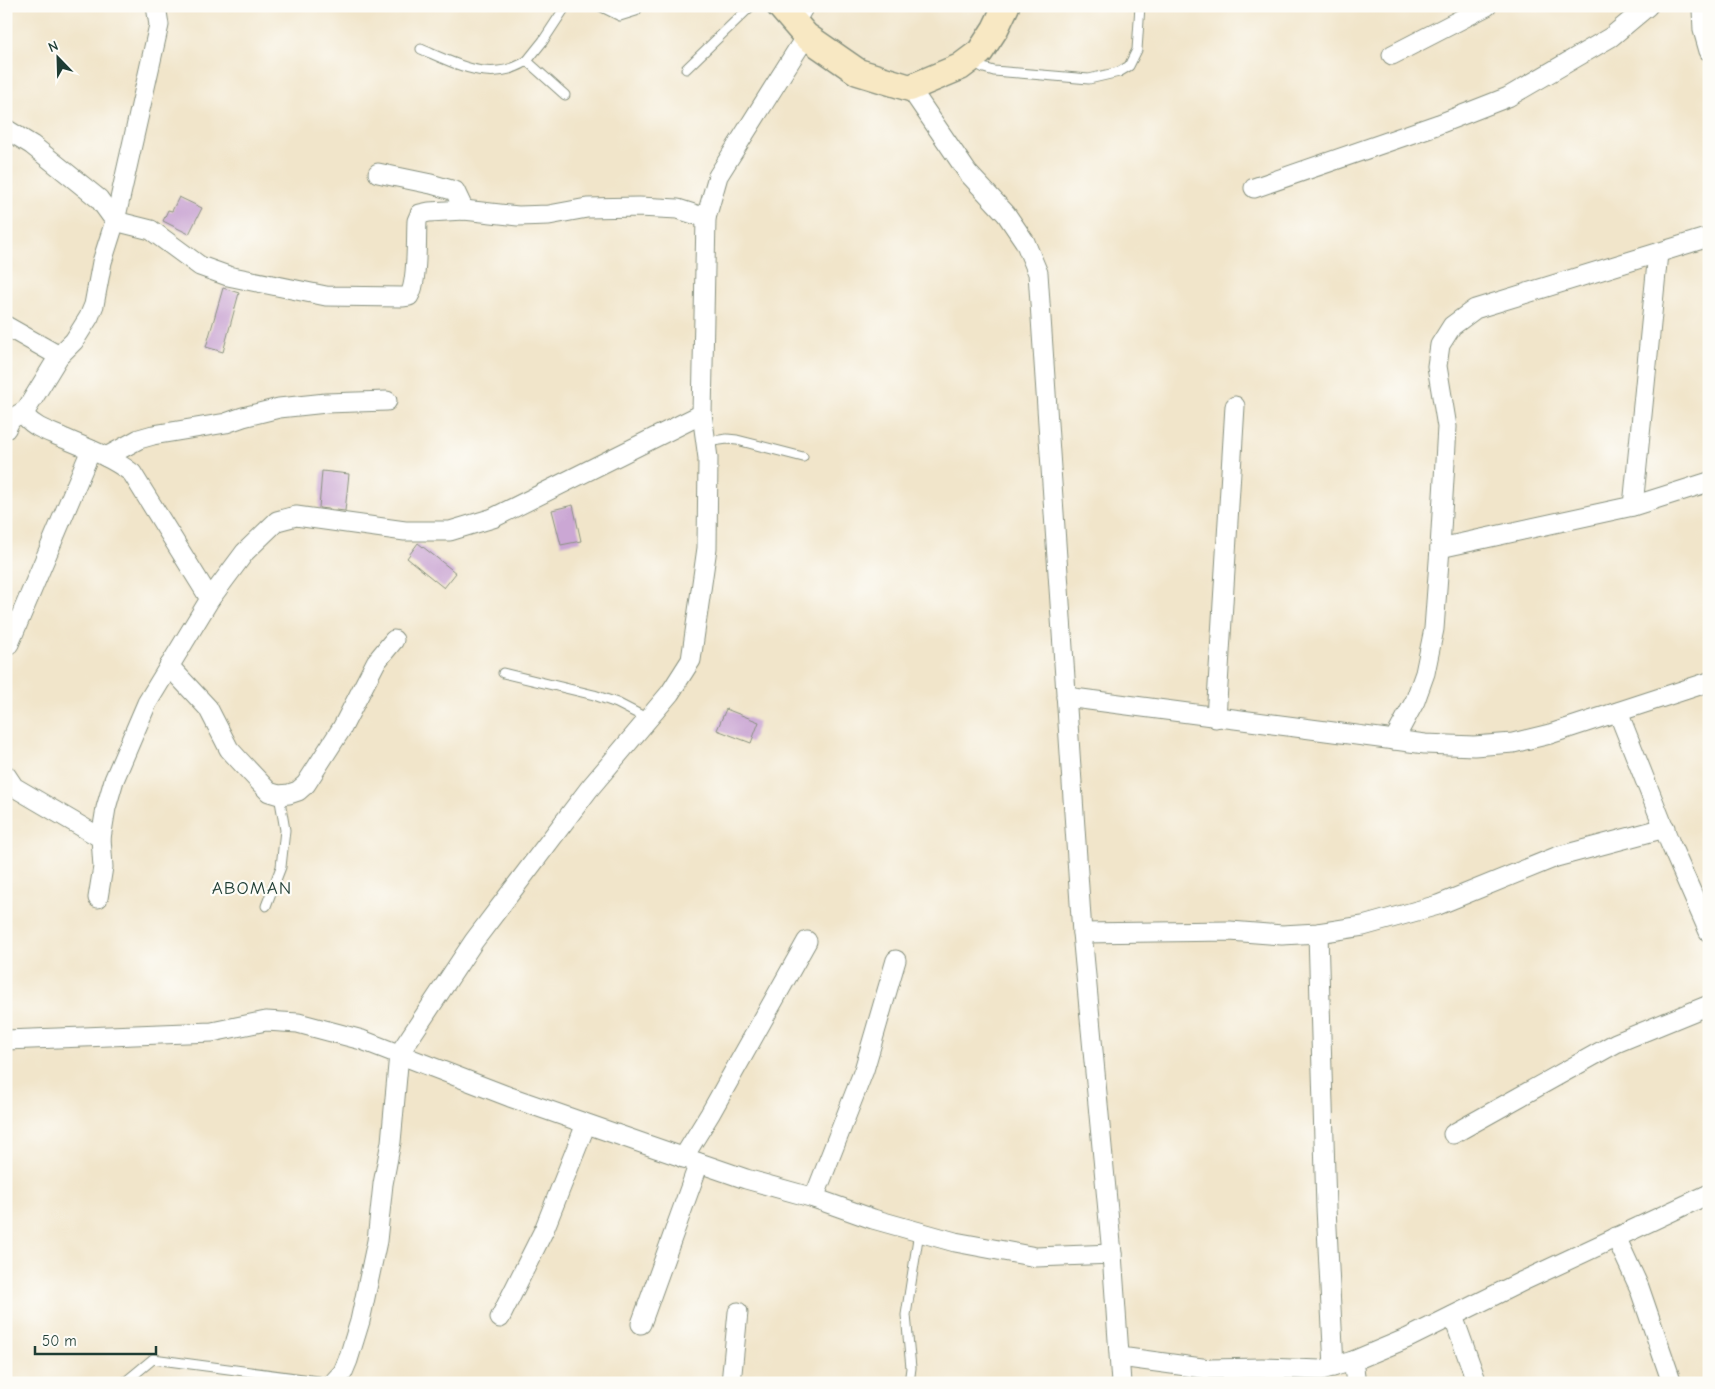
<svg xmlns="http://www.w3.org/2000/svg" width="1715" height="1389" font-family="'Comic Neue',sans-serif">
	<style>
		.building { fill: #cba7d4 }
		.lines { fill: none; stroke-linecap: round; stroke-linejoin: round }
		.lane-casing { stroke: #88917f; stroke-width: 11 }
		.street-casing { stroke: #88917f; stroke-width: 21 }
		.secondary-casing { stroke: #88917f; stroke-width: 29 }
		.lane { stroke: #fff; stroke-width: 9 }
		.street { stroke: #fff; stroke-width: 19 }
		.secondary { stroke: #f8e8c3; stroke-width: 26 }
		.labels { text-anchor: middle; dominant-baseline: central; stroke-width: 4.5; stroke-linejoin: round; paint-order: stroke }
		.quarter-label { font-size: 19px; letter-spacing: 1px; fill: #1f3d34; stroke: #fdfcf7 }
	</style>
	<rect width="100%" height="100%" fill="#fdfcf7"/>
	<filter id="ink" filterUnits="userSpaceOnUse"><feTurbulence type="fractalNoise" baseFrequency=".02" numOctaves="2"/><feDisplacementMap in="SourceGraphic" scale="10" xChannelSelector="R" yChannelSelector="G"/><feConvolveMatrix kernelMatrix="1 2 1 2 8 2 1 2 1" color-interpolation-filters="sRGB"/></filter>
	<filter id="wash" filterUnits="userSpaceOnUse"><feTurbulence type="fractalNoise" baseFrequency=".0096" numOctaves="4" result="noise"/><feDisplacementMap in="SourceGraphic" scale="20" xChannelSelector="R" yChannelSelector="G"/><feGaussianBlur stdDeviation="1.12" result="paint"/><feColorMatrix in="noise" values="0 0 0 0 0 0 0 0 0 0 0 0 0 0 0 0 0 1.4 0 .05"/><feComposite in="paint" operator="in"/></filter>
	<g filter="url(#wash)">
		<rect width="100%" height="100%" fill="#f1e5ca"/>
		<g id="blocks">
			<g class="building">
				<polygon points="179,197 202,208 189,234 163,221 168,210 172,211"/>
				<polygon points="223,288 239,293 223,352 206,347"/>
				<polygon points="322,471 349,474 345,511 319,508"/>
				<polygon points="573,505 581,541 561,545 552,510"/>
				<polygon points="418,543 456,573 444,588 407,558"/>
				<polygon points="726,709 759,722 751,743 717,730"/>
			</g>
		</g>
	</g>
	<g filter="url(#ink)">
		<use href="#blocks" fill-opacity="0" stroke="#88917f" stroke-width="1"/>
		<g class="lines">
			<g class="lane-casing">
				<g id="lane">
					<polyline points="600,6 620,16 636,11 639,6"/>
					<polyline points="799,25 810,6"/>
					<path d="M421,49C456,64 491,84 527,61"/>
					<polyline points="972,61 984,68 994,71 1089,79 1119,72 1129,66 1137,50 1140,6"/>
					<polyline points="686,69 751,6"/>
					<polyline points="565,95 527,61 543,41 566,6"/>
					<polyline points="706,442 727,439 737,440 803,457"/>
					<polyline points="503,673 594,695 617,703 648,719"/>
					<polyline points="266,906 281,867 285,830 279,795"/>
					<polyline points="124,1383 153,1359 333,1383"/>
					<polyline points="909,1383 911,1368 906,1315 919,1232"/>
				</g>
			</g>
			<g class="street-casing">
				<g id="street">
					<path d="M156,6L159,25L115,221L102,262L94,305L89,317L74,341L59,356L26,410V417C35,428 50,432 63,438C87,448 111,457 132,473L210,599"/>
					<polyline points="1704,6 1702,10 1703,30 1709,51"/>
					<polyline points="1392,55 1487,6"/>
					<polyline points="910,88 968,173 1006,214 1025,242 1038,273 1082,933 1112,1254 1121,1383"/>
					<path d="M6,129L32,145L99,199L115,221L151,230L200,266L228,276L326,296L402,297L409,296C418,283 416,238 417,221L420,214L429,212L464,210L518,216L549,215L587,208L639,207L678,209L706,218"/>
					<polyline points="378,173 431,184 455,191 464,210"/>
					<polyline points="1254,188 1439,124 1508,97 1611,37 1648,6"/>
					<polyline points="6,326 59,356"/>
					<polyline points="6,429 11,419 26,410"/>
					<polyline points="106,457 139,439 153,435 226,423 243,417 279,408 326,403 387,401"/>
					<polyline points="1633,506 1658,253"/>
					<polyline points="1440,548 1633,506 1709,482"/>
					<polyline points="9,644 91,450"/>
					<polyline points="169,666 208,708 229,749 239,760 269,792 279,795 289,794 298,791 306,784 342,728 376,662 394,640"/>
					<polyline points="1066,697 1425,744 1474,746 1513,743 1550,734 1709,682"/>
					<polyline points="1618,712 1670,843 1709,932"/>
					<polyline points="1216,718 1235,406"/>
					<polyline points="1394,740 1415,701 1425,673 1434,629 1440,548 1447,427 1437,366 1440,345 1452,326 1475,309 1709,237"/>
					<polyline points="6,775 14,787 101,838"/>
					<polyline points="98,898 103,867 101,838 106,808 114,780 147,703 210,599 245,552 277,521 296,516 405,531 450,531 493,518 702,414"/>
					<polyline points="1082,933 1230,931 1282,935 1318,933 1363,926 1438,905 1556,857 1665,828"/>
					<polyline points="1318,933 1326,1208 1334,1367"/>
					<polyline points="6,1040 212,1032 266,1021 298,1023 362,1040 510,1097 656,1148 746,1179 814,1198 873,1219 955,1242 1036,1257 1112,1254"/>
					<polyline points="1453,1134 1616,1043 1709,1005"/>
					<polyline points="683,1158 710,1114 807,941"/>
					<polyline points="814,1198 864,1070 896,960"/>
					<polyline points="1616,1237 1639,1287 1672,1383"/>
					<polyline points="1453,1316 1477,1383"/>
					<polyline points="500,1318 544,1230 586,1124"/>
					<polyline points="641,1324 699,1163"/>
					<polyline points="1120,1357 1209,1369 1262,1368 1321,1370 1353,1361 1408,1338 1523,1281 1709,1194"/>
					<polyline points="1353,1361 1356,1383"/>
					<polyline points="333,1383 343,1372 348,1360 360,1321 377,1241 383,1184 391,1142 399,1054 474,941 589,789 670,693 691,660 707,548 708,458 702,414 706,218 718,176 806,36"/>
					<polyline points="731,1383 738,1312"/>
				</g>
			</g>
			<g class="secondary-casing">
				<polyline id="secondary" points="780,6 806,36 858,72 910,88 960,67 980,52 995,29 1006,6"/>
			</g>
			<use href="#lane" class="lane"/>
			<use href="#street" class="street"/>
			<use href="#secondary" class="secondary"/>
		</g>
	</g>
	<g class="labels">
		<g class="quarter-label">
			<text x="252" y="888">ABOMAN</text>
		</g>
	</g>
	<rect width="1715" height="1389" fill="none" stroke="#fdfcf7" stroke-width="25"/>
	<g transform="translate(58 58) rotate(337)" stroke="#fdfcf7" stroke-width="4" paint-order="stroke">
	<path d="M0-4L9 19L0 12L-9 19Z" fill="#1f3d34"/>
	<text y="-8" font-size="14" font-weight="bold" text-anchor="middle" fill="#1f3d34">N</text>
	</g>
	<path d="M35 1346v8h121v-8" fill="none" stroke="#1f3d34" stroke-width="2.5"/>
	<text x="42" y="1346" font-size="15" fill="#1f3d34" stroke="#fdfcf7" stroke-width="4" paint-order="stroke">50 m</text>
</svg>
